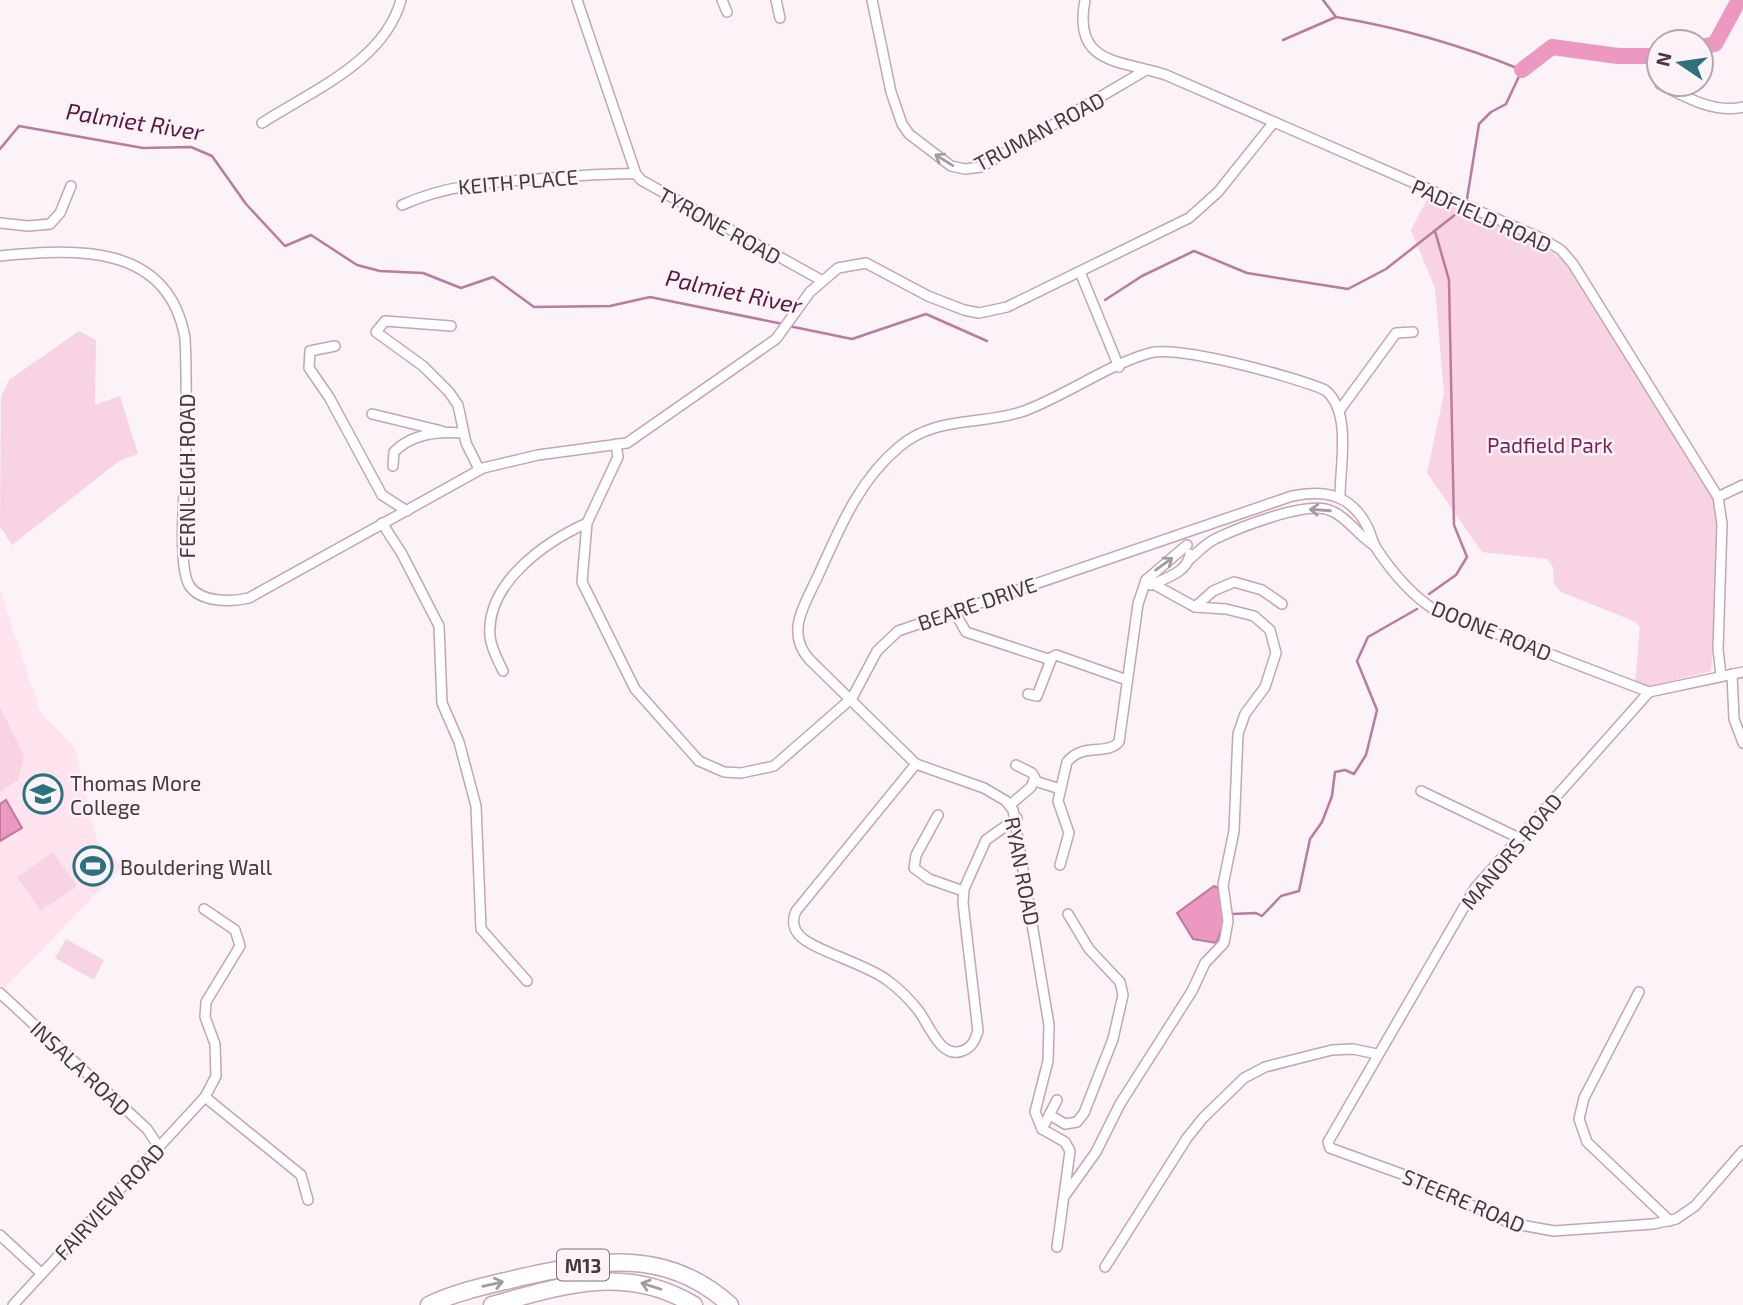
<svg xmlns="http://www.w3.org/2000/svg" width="1743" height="1305" font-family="'Exo 2',sans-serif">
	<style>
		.built { fill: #ffe4f0 }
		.green { fill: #f7d3e3 }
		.water { fill: #ed98c1; stroke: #bb7b9a; stroke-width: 2 }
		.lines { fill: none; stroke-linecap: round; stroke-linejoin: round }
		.stream { stroke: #bb7b9a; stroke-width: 2.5 }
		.river { stroke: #ed98c1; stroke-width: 16 }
		.street-casing { stroke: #c6a4b4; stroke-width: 12 }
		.highway-casing { stroke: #c6a4b4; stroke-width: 19 }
		.street { stroke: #fff; stroke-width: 9 }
		.highway { stroke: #fff; stroke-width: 16 }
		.oneway { stroke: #a29c9e }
		.labels { text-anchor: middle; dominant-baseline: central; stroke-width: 5; stroke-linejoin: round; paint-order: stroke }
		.shield { fill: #fbf3f7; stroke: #7c7076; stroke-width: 2 }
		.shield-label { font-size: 19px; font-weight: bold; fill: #46383e }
		.street-label { font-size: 21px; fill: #46383e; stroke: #fbf3f7 }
		.park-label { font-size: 21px; fill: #7f1e56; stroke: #fbf3f7 }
		.poi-label { font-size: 21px; fill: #46383e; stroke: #fbf3f7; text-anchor: start }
		.water-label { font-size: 23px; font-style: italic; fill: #5e143f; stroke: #fbf3f7 }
	</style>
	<rect width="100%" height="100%" fill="#fbf3f7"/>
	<polygon class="built" points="0,590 41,713 75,748 97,841 123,866 4,989 0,985"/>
	<g class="green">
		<path d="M1429,196L1442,199C1490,220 1543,236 1578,276L1717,500L1721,526L1711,671L1648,687L1635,683L1640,627L1636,622L1561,592L1554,584L1553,567L1547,559L1482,552L1427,473L1444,394L1435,288L1411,230Z"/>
		<polygon points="79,331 96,340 95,405 120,396 138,454 119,461 12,545 0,526 1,397 9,380"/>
		<polygon points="0,707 24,756 18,780 0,792"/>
		<polygon points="53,852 77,886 41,911 17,877"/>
		<polygon points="66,939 104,960 94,980 55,958"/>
	</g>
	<g class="water">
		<polygon points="6,800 22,828 0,841 0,804"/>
		<polygon points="1214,886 1220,889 1224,923 1216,943 1193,939 1177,913"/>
	</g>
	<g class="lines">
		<g class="stream">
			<path d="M1323,0L1336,17C1402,28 1461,45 1522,70L1506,104L1491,112L1479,124L1467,199"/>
			<polyline points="1283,40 1336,17"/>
			<polyline points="0,149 19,126 143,148 191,147 212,156 246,204 285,246 311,235 357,265 380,271 423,273 461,288 493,277 534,307 610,306 650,297 783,324"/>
			<polyline points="1105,300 1142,276 1194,251 1247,273 1348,289 1386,269 1456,214"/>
			<polyline points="789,326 852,339 926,314 987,341"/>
			<polyline points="1429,594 1456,575 1467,557 1454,525 1449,280 1435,231"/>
			<polyline points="1232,914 1256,913 1262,916 1281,896 1299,891 1310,839 1322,822 1332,796 1335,772 1345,770 1354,774 1366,755 1377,710 1357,661 1368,637 1417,609"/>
		</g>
		<g class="river">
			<polyline points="1701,47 1715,44 1739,0"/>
			<polyline points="1522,70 1552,47 1618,56 1659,56"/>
		</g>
		<g class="street-casing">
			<g id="street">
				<polyline points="577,0 636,174 641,180 821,280"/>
				<polyline points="722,0 727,12"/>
				<polyline points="776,0 780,18"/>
				<polyline points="872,0 891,92 902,124 909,134 951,166 965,169 981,167 1146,70"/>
				<path d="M1085,0C1072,66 1122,60 1166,75L1543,239L1561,250L1573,264L1718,497L1722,524L1718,649L1721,676"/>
				<path d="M1660,84C1685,97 1715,114 1743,107"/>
				<path d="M262,123C311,91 384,62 401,0"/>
				<path d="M402,205C450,183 498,182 550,178C579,176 607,173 636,174"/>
				<polyline points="0,223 28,226 50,224 60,213 71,186"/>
				<path d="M0,256C75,249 168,242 185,338C187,377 186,417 186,456C185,483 177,564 189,585C200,603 232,602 249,598L483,468L538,455L627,443L776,339L810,292L838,268L866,263L928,296L964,310L979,313L1007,307L1189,218L1218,192L1274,122"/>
				<polyline points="1080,272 1119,367"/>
				<polyline points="451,326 385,321 376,332 423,366 449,392 458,405 466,443 479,469"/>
				<polyline points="335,346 310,351 309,368 329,397 382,495 407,511"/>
				<polyline points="1339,411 1396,333 1413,332"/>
				<polyline points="372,414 442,431"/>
				<path d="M616,444L618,457L587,523L582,582L635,689L699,761L724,772L741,773L774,766L852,698L877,651L898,631L1292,496C1326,489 1352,495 1368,528C1371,534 1372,541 1376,548C1392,572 1411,595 1435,610L1649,692"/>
				<path d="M393,466L394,452C412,433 439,431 463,433"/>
				<polyline points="1718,497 1743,485"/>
				<polyline points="382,523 402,554 439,626 442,703 459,742 476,806 481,929 527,981"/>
				<path d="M1190,559C1198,552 1205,544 1215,539C1238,528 1305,501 1329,510C1347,516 1358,536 1375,546"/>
				<path d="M1151,585C1166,578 1188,572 1190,554"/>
				<polyline points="1195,607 1213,591 1234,582 1262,590 1282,604"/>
				<polyline points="954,611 966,632 1051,660"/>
				<path d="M503,671C498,660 491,649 490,636C486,583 545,542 587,523"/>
				<polyline points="1743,672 1649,692 1475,888 1328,1142 1330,1148 1410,1177 1510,1223 1554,1231 1653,1224 1676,1219 1695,1206 1743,1151"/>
				<polyline points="1732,674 1734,719 1743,743"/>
				<polyline points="1028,694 1037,696 1052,657 1056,655 1127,680"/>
				<path d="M916,764L796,911C792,920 793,929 800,936C813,950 866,964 887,980C898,988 910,1000 918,1010C929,1024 940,1059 962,1051C972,1048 975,1040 978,1031L963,903L964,889L986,840L1017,818"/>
				<polyline points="1035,781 1060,789"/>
				<polyline points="1421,791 1519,838"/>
				<polyline points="1010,805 1031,787 1035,778 1032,773 1016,765"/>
				<polyline points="938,815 916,855 914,868 929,879 963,891"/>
				<path d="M1060,865L1069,833L1058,801L1067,762C1083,742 1106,756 1119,742L1138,604L1146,580L1187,545"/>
				<polyline points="204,909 235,930 240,946 206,1002 205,1017 215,1044 216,1076 205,1097 301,1175 308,1200"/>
				<polyline points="1639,992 1584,1098 1579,1119 1587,1142 1670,1221"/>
				<polyline points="0,993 147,1129 159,1147"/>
				<polyline points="1050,1115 1065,1124 1077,1122 1084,1113 1113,1039 1123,995 1120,982 1089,949 1068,914"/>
				<path d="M1042,1129L1035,1112L1048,1061L1049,1025L1013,810L1006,801L984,788L916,764L809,659C785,632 805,604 818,576C839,530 858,481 899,447C936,415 981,426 1024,411C1065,396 1109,364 1150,353C1179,345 1295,377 1325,390C1352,411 1340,465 1340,496"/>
				<polyline points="1042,1129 1065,1142 1070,1151 1057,1247"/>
				<polyline points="1042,1129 1057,1100"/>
				<polyline points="1066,1194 1096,1152 1120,1104 1192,991 1205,963 1224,943 1228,921 1223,885 1234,831 1238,734 1245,714 1265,687 1276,653 1270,630 1254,616 1226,609 1195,607 1146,580"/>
				<polyline points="0,1235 41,1273"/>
				<polyline points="1105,1267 1187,1138 1203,1118 1244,1078 1265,1067 1332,1050 1353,1049 1377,1054"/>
				<polyline points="13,1305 205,1097"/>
			</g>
		</g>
		<g class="highway-casing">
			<g id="highway">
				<path d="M429,1305C458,1291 490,1285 522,1277C599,1260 666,1247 730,1305"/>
				<path d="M492,1305C564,1285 626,1264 694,1305"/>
			</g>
		</g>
		<use href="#street" class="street"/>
		<use href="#highway" class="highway"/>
	</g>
	<defs><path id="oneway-shaft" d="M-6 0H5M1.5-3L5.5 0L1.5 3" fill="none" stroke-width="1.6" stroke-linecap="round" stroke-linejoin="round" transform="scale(1.75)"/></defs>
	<g class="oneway">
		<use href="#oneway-shaft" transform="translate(944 160) rotate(-148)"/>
		<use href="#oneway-shaft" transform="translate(1320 510) rotate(-176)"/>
		<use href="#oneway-shaft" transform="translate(1164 564) rotate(-36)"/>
		<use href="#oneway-shaft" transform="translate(493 1284) rotate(-13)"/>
		<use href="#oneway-shaft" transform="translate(651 1286) rotate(-162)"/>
	</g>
	<defs>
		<g id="school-ring" transform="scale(2.0125)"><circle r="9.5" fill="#fbf3f7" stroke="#2b727e" stroke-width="1.5"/><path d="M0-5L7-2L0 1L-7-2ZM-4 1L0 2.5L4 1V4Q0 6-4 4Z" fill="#2b727e"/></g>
		<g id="stadium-ring" transform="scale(2.0125)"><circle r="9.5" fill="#fbf3f7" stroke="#2b727e" stroke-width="1.5"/><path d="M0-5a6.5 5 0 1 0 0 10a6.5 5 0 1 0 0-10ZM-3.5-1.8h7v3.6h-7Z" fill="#2b727e"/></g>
	</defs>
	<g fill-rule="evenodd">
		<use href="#school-ring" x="43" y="794"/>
		<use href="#stadium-ring" x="93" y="866"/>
	</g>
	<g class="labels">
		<rect class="shield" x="557" y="1249.5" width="52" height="31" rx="5"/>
		<g class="shield-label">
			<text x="583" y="1265">M13</text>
		</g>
		<g class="street-label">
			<text transform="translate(1039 131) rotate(-28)">TRUMAN ROAD</text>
			<text transform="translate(518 181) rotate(-5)">KEITH PLACE</text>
			<text transform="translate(1482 215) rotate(24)">PADFIELD ROAD</text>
			<text transform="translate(720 225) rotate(29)">TYRONE ROAD</text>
			<text transform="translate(186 476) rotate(-90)">FERNLEIGH ROAD</text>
			<text transform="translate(977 603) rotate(-19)">BEARE DRIVE</text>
			<text transform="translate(1492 630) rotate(22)">DOONE ROAD</text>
			<text transform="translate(1511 851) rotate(-50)">MANORS ROAD</text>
			<text transform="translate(1023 871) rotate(79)">RYAN ROAD</text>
			<text transform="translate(81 1068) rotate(43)">INSALA ROAD</text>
			<text transform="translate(1464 1200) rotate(23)">STEERE ROAD</text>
			<text transform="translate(109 1201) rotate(-47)">FAIRVIEW ROAD</text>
		</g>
		<g class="park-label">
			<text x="1550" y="444">Padfield Park</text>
		</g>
		<g class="poi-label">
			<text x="70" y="782">Thomas More<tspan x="70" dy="24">College</tspan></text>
			<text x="120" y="866">Bouldering Wall</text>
		</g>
		<g class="water-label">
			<text transform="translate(135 121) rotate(9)">Palmiet River</text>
			<text transform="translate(734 291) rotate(12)">Palmiet River</text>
		</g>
	</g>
	<g transform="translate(1680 63) rotate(283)"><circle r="33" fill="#fbf3f7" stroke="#b3a8ad" stroke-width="2"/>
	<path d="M0-5L12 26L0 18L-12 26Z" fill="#2b727e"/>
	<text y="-10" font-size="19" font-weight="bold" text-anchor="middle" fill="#46383e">N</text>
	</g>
</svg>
